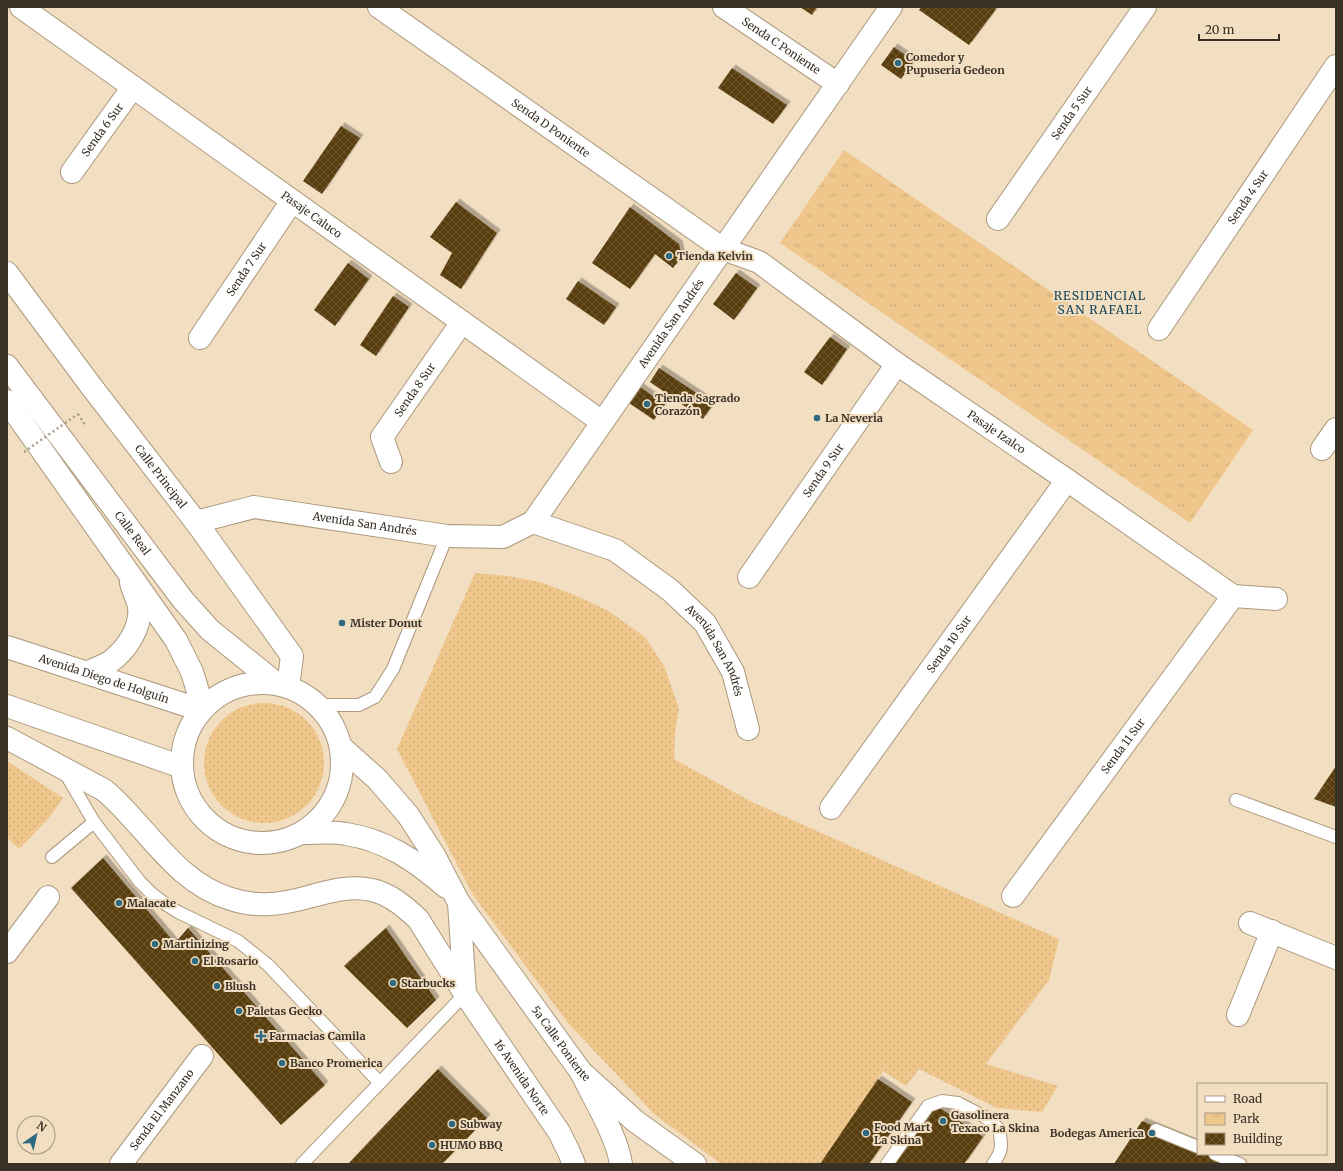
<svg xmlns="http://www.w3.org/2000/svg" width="1343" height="1171" font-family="Merriweather,serif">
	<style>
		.grass { fill: url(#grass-dots) }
		.park { fill: url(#park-tufts) }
		.building { fill: url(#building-cross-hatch); filter: url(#shadow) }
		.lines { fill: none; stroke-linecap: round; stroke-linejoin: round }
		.service-casing { stroke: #ab987d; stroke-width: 14 }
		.minor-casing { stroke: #ab987d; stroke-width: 24 }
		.tertiary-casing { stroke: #ab987d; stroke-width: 24 }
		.secondary-casing { stroke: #ab987d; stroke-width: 24 }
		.path { stroke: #ab9c86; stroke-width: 2.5; stroke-dasharray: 2 3; stroke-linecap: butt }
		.service { stroke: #fff; stroke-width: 12 }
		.minor { stroke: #fff; stroke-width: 22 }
		.tertiary { stroke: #fff; stroke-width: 22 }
		.secondary { stroke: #fff; stroke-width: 22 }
		.path-bridge { stroke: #ab9c86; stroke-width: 2.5; stroke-dasharray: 2 3; stroke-linecap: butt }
		.poi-dot { fill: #2e6981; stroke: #f2dec1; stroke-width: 1.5 }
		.labels { text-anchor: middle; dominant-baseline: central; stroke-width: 4; stroke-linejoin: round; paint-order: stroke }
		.street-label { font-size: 11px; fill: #393126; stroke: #f2dec1 }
		.poi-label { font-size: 11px; font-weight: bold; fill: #393126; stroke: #f2dec1; text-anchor: start }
		.neighbourhood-label { font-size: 12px; letter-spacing: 1px; fill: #164659; stroke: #f2dec1 }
	</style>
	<defs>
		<pattern id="grass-dots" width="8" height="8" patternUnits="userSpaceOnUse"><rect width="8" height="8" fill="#efc78c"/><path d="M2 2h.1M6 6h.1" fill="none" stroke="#ceab79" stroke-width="1.8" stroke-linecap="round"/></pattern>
		<pattern id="park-tufts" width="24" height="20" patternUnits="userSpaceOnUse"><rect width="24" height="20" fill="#efc78c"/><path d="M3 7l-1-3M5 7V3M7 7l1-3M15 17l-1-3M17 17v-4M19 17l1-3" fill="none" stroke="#ceab79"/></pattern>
		<pattern id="building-cross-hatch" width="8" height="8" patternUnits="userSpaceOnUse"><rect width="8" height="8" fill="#583d0c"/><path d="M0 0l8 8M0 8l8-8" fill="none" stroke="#6e5730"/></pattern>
		<filter id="shadow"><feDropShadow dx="3.5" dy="-3.5" stdDeviation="0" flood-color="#0004"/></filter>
	</defs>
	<rect width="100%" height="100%" fill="#f2dec1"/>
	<g class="grass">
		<polygon points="475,573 508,576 540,582 572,594 607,610 645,637 664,666 679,708 675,733 674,759 752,802 1059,939 1049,980 986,1064 1058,1086 1042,1112 997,1108 919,1069 906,1086 883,1071 824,1164 721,1164 654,1114 568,1023 473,895 397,749"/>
		<circle cx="264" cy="763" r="60"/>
		<polygon points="7,761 63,798 49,818 19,849 7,837"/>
	</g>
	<polygon class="park" points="844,150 1253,430 1190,523 780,243"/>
	<g class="building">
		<polygon points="800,7 817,7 812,15"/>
		<polygon points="921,7 993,7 996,9 969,45 919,10"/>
		<polygon points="894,47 914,61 901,79 881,65"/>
		<polygon points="732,68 787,105 773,124 718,88"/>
		<polygon points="341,126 360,138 322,194 303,181"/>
		<polygon points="456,202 497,233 461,289 440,275 452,253 430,237"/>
		<polygon points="630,207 679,244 682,256 673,268 655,254 630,289 592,263"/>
		<polygon points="348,263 369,279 335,326 314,310"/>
		<polygon points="736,273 757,288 734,320 713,304"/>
		<polygon points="578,281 616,307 604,325 566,299"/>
		<polygon points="393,296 409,307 376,356 360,345"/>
		<polygon points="830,337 847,349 822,385 804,372"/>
		<polygon points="659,368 713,404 703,419 650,382"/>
		<polygon points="640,387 665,404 654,420 629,403"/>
		<polygon points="1336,766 1336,807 1314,799"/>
		<polygon points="103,858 175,943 188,928 325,1085 281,1125 71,888"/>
		<polygon points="386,928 436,1000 407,1028 344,966"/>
		<polygon points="438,1069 487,1118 442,1164 348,1164"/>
		<polygon points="878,1079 912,1102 869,1164 820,1164"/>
		<polygon points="937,1106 983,1137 964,1164 894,1164"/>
		<polygon points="1142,1121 1198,1144 1198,1154 1221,1154 1245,1164 1114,1164"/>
	</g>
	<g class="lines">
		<g class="service-casing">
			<g id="service">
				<polyline points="317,705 359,705 375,697 393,669 447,536"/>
				<polyline points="64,771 94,822 140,882 151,893 164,903 178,912 238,941 268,965 380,1083"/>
				<polyline points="1236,800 1336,837"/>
				<polyline points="52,857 94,822"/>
				<polyline points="1156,1130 1198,1147"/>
				<polyline points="1215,1154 1240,1164"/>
				<polyline points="302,1164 465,994"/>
				<path d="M887,1164L928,1106L942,1101L958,1103L985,1117L999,1129C1002,1146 1003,1150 993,1164"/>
			</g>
		</g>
		<g class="minor-casing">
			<g id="minor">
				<path id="s1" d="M21,7L602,422"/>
				<path id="s2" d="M379,7L723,249L759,262L897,364L1067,480L1233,596L1276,599"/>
				<path id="s3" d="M724,7L838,84"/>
				<path id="s4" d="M72,172L133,87"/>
				<path id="s5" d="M998,219L1145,7"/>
				<path id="s6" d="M7,273L91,386L196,522L292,656L288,687"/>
				<path id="s7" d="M1159,329L1336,66"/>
				<path id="s8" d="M200,338L292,201"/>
				<polyline points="1322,449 1336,429"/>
				<path id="s9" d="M391,462L382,437L462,322"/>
				<path id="s10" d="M196,522L254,507L447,536L503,537L533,522L615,550L670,590L705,623L733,672L748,729"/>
				<path id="s11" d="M533,522L891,7"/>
				<path id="s12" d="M749,577L897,364"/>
				<path id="s13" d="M7,738L104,790C146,825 175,883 231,899C243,903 258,905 270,904C304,903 338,882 372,890C390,894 405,907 418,919L465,994L559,1132L568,1150L574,1164"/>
				<path id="s14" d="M831,808L1067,480"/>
				<path id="s15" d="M1013,896L1233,596"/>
				<polyline points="1250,923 1336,958"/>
				<polyline points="7,952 48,897"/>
				<polyline points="1238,1015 1272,931"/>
				<path d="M581,1072C594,1099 617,1136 621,1164"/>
				<path id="s16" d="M121,1164L202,1056"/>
			</g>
		</g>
		<g class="tertiary-casing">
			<g id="tertiary">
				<path id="s17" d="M7,647L201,710"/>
				<polyline points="7,706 182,767"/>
			</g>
		</g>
		<g class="secondary-casing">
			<g id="secondary">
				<path id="s18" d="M7,366L183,600L210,630L277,684"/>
				<polyline points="7,401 176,640 192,672 203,708"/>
				<path d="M87,673C94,669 103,666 110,662C126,650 142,628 139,606C137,599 133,590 131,583"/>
				<circle cx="262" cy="763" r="80"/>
				<path id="s19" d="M341,747L377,779L408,815L434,855L459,903L581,1072L635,1121L695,1164"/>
				<path d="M302,833C316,833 332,831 346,834C386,840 416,861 446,887"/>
				<polyline points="459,903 465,994"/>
			</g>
		</g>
		<polyline class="path" points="78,414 85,425"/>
		<use href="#service" class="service"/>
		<use href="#minor" class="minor"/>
		<use href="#tertiary" class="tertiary"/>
		<use href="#secondary" class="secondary"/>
		<polyline class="path-bridge" points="24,452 78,414"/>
	</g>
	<g class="poi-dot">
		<circle cx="898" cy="63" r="4"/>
		<circle cx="669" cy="256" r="4"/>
		<circle cx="647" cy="404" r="4"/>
		<circle cx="817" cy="418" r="4"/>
		<circle cx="342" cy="623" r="4"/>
		<circle cx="119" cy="903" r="4"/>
		<circle cx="155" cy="944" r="4"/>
		<circle cx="195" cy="961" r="4"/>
		<circle cx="393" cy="983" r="4"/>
		<circle cx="217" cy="986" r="4"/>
		<circle cx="239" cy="1011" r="4"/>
		<path d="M259 1030h4v4h4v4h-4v4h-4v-4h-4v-4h4z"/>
		<circle cx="282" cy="1063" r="4"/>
		<circle cx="943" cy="1121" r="4"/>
		<circle cx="452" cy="1124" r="4"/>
		<circle cx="866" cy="1133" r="4"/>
		<circle cx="1152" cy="1133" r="4"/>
		<circle cx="432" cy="1145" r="4"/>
	</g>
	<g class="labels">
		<g class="street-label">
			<text stroke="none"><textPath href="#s3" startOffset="69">Senda C Poniente</textPath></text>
			<text stroke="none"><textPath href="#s5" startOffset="129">Senda 5 Sur</textPath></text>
			<text stroke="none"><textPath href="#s2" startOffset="210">Senda D Poniente</textPath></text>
			<text stroke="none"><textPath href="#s4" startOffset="52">Senda 6 Sur</textPath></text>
			<text stroke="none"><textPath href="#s7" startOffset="159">Senda 4 Sur</textPath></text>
			<text stroke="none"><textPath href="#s1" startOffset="357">Pasaje Caluco</textPath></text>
			<text stroke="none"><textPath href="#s8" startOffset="83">Senda 7 Sur</textPath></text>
			<text stroke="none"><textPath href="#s11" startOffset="242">Avenida San Andrés</textPath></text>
			<text stroke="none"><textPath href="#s9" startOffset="84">Senda 8 Sur</textPath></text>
			<text stroke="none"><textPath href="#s2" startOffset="751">Pasaje Izalco</textPath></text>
			<text stroke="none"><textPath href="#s12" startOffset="130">Senda 9 Sur</textPath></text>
			<text stroke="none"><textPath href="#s6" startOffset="255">Calle Principal</textPath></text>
			<text stroke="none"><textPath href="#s10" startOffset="172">Avenida San Andrés</textPath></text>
			<text stroke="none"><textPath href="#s18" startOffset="209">Calle Real</textPath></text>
			<text stroke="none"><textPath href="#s14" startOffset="202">Senda 10 Sur</textPath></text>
			<text stroke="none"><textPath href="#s10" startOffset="576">Avenida San Andrés</textPath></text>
			<text stroke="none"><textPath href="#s17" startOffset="102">Avenida Diego de Holguín</textPath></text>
			<text stroke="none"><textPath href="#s15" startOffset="186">Senda 11 Sur</textPath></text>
			<text stroke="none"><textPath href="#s19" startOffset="371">5a Calle Poniente</textPath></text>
			<text stroke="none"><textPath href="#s13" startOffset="667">16 Avenida Norte</textPath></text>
			<text stroke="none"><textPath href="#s16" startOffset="68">Senda El Manzano</textPath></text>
		</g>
		<g class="poi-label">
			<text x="906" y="57">Comedor y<tspan x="906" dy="13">Pupuseria Gedeon</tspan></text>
			<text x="677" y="256">Tienda Kelvin</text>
			<text x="655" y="398">Tienda Sagrado<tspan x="655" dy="13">Corazón</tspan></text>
			<text x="825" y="418">La Neveria</text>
			<text x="350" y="623">Mister Donut</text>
			<text x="127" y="903">Malacate</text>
			<text x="163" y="944">Martinizing</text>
			<text x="203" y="961">El Rosario</text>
			<text x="401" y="983">Starbucks</text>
			<text x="225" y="986">Blush</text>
			<text x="247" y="1011">Paletas Gecko</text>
			<text x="269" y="1036">Farmacias Camila</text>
			<text x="290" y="1063">Banco Promerica</text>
			<text x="951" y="1115">Gasolinera<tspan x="951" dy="13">Texaco La Skina</tspan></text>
			<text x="460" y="1124">Subway</text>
			<text x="874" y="1127">Food Mart<tspan x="874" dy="13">La Skina</tspan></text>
			<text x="1144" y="1133" text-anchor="end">Bodegas America</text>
			<text x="440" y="1145">HUMO BBQ</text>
		</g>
		<g class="neighbourhood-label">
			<text x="1100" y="295">RESIDENCIAL<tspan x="1100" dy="14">SAN RAFAEL</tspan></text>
		</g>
	</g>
	<rect width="1343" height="1171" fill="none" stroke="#393126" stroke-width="16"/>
	<rect x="1197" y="1083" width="130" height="72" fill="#f2dec1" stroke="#a89983"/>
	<rect x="1205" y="1096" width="20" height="6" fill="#ffffff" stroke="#a89983"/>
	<text x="1233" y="1103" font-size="12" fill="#393126">Road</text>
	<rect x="1205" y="1113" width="20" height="12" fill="url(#park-tufts)" stroke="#a89983"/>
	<text x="1233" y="1123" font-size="12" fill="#393126">Park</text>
	<rect x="1205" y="1133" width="20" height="12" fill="url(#building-cross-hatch)" stroke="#a89983"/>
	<text x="1233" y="1143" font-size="12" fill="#393126">Building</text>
	<g transform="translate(36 1135) rotate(34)"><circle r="19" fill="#f2dec1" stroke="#a89983"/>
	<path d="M0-3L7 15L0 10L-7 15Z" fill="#2e6981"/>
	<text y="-6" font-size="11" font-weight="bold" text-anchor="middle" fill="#393126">N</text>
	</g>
	<path d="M1199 34v6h80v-6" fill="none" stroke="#393126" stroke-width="2"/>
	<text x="1205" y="34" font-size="12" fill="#393126" stroke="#f2dec1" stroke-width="3" paint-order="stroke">20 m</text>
</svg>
